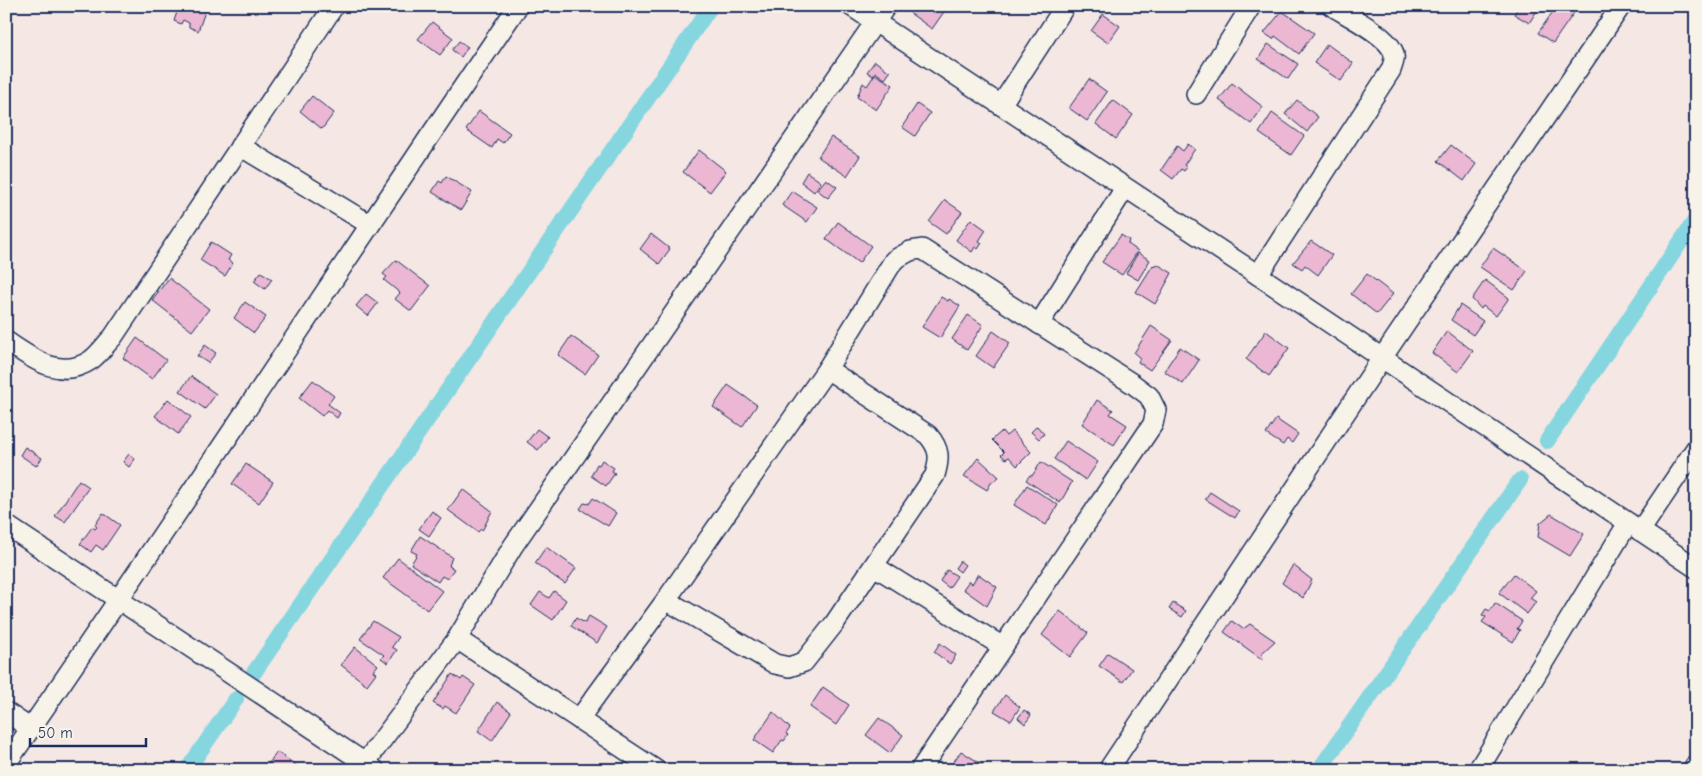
<svg xmlns="http://www.w3.org/2000/svg" width="1702" height="776" font-family="'Comic Neue',sans-serif">
	<style>
		.lines { fill: none; stroke-linecap: round; stroke-linejoin: round }
		.canal { stroke: #85d6df; stroke-width: 16 }
		.building { fill: #ebb7d3; stroke: #1b2f5e }
		.street-casing { stroke: #1b2f5e; stroke-width: 22 }
		.street { stroke: #f7f3e8; stroke-width: 19 }
	</style>
	<rect width="100%" height="100%" fill="#f5e7e4"/>
	<filter id="ink" filterUnits="userSpaceOnUse"><feTurbulence type="fractalNoise" baseFrequency=".02" numOctaves="2"/><feDisplacementMap in="SourceGraphic" scale="10" xChannelSelector="R" yChannelSelector="G"/><feConvolveMatrix kernelMatrix="1 2 1 2 8 2 1 2 1" color-interpolation-filters="sRGB"/></filter>
	<g filter="url(#ink)">
		<g class="lines">
			<g class="canal">
				<polyline points="1547,441 1696,219"/>
				<polyline points="253,674 711,6"/>
				<polyline points="187,770 236,699"/>
				<polyline points="1319,770 1520,480"/>
			</g>
		</g>
		<g class="building">
			<polygon points="174,6 207,6 198,31 189,27 189,23 183,20 181,24 174,21 178,9"/>
			<polygon points="900,6 948,6 932,29"/>
			<polygon points="1519,6 1540,6 1529,23 1514,14"/>
			<polygon points="1557,6 1578,7 1553,43 1538,33"/>
			<polygon points="1282,11 1314,33 1299,54 1275,36 1273,39 1264,33"/>
			<polygon points="1103,14 1120,26 1108,43 1091,31"/>
			<polygon points="432,22 453,38 440,55 418,39"/>
			<polygon points="459,41 468,47 461,57 452,50"/>
			<polygon points="1268,44 1298,64 1288,79 1258,59"/>
			<polygon points="1327,44 1353,63 1341,81 1314,63"/>
			<polygon points="875,61 890,72 885,79 875,72 873,76 867,72"/>
			<polygon points="875,74 893,85 876,110 857,97 863,83 867,86"/>
			<polygon points="1089,79 1107,92 1087,121 1069,108"/>
			<polygon points="1232,83 1263,107 1251,124 1219,100"/>
			<polygon points="312,96 334,113 322,129 300,111"/>
			<polygon points="1113,100 1133,115 1116,139 1096,124"/>
			<polygon points="1297,100 1318,117 1307,132 1285,114"/>
			<polygon points="917,104 930,113 915,136 902,127"/>
			<polygon points="479,111 510,133 503,143 497,139 492,148 466,130"/>
			<polygon points="1272,113 1304,136 1291,155 1259,133"/>
			<polygon points="831,137 860,156 847,176 818,157"/>
			<polygon points="1188,144 1195,149 1184,165 1187,167 1184,171 1181,169 1173,179 1161,170 1177,146 1183,151"/>
			<polygon points="1451,145 1476,164 1464,181 1438,161"/>
			<polygon points="699,150 726,171 710,192 683,172"/>
			<polygon points="807,172 821,182 814,192 801,182"/>
			<polygon points="446,176 472,192 461,210 432,192 439,181 442,183"/>
			<polygon points="826,179 837,187 828,198 817,190"/>
			<polygon points="792,191 817,207 807,222 782,205"/>
			<polygon points="945,200 962,212 946,234 929,222"/>
			<polygon points="971,219 986,230 979,241 982,243 978,249 975,247 972,252 956,240"/>
			<polygon points="838,222 871,246 859,263 826,239"/>
			<polygon points="651,234 670,249 659,264 640,249"/>
			<polygon points="1121,235 1129,240 1128,244 1138,251 1122,275 1102,262"/>
			<polygon points="1311,241 1332,255 1318,275 1305,265 1302,269 1293,263"/>
			<polygon points="211,242 231,255 228,260 233,263 225,276 200,260"/>
			<polygon points="1493,248 1527,271 1514,290 1480,267"/>
			<polygon points="1138,253 1150,260 1138,280 1126,273"/>
			<polygon points="396,260 430,286 411,311 395,299 400,293 384,280 387,277 383,274"/>
			<polygon points="1157,264 1172,273 1155,304 1136,292 1153,265 1156,266"/>
			<polygon points="261,272 272,279 265,289 254,281"/>
			<polygon points="1367,274 1393,294 1377,314 1351,294"/>
			<polygon points="169,278 209,309 192,331 152,300"/>
			<polygon points="1485,280 1509,298 1496,316 1483,306 1481,309 1472,299"/>
			<polygon points="366,294 378,303 368,316 356,306"/>
			<polygon points="941,297 948,301 949,299 960,306 940,338 922,327"/>
			<polygon points="245,302 266,317 254,333 234,318"/>
			<polygon points="1460,305 1483,321 1473,335 1451,320"/>
			<polygon points="968,315 983,325 967,350 952,339"/>
			<polygon points="1151,326 1172,340 1150,370 1138,362 1140,358 1134,353"/>
			<polygon points="993,331 1010,343 993,368 976,356"/>
			<polygon points="1266,331 1289,348 1269,376 1246,359"/>
			<polygon points="1447,331 1473,351 1458,372 1432,353"/>
			<polygon points="571,336 598,355 585,374 558,355"/>
			<polygon points="137,338 166,360 152,379 123,358"/>
			<polygon points="205,345 216,353 208,363 197,356"/>
			<polygon points="1180,347 1199,360 1183,384 1164,371"/>
			<polygon points="191,376 216,394 205,409 180,391"/>
			<polygon points="313,380 334,396 328,404 340,413 337,418 327,410 322,416 299,398"/>
			<polygon points="728,385 757,405 742,427 713,407"/>
			<polygon points="168,399 191,417 178,434 155,416"/>
			<polygon points="1097,400 1113,410 1110,414 1127,425 1114,445 1082,424"/>
			<polygon points="1276,419 1298,434 1292,443 1287,439 1283,445 1266,434"/>
			<polygon points="1037,426 1044,434 1039,439 1031,432"/>
			<polygon points="537,429 548,437 538,450 527,442"/>
			<polygon points="1002,431 1006,436 1012,431 1031,452 1017,466 1009,457 1006,459 1001,455 1004,452 992,440"/>
			<polygon points="1066,441 1098,462 1086,480 1054,459"/>
			<polygon points="25,447 42,458 36,466 20,455"/>
			<polygon points="129,454 135,459 129,467 123,462"/>
			<polygon points="978,458 999,477 991,483 987,490 964,476"/>
			<polygon points="602,460 614,468 612,471 615,473 606,486 591,476 597,464 599,465"/>
			<polygon points="1041,462 1072,482 1060,503 1026,480 1030,475 1032,476"/>
			<polygon points="246,464 273,482 259,503 232,484"/>
			<polygon points="79,480 89,487 65,522 55,516"/>
			<polygon points="1027,485 1058,505 1046,525 1014,505"/>
			<polygon points="463,489 492,511 482,531 481,529 478,532 448,510"/>
			<polygon points="1210,492 1239,511 1235,518 1205,499"/>
			<polygon points="593,498 616,513 608,526 580,509 584,503 589,504"/>
			<polygon points="432,511 441,518 429,536 419,529"/>
			<polygon points="103,513 120,525 103,550 96,545 91,552 80,544 92,527 95,529 97,527 95,525"/>
			<polygon points="1551,514 1584,534 1570,556 1538,537 1540,523"/>
			<polygon points="420,536 452,557 449,566 454,569 447,579 442,576 438,582 411,564 417,554 411,551"/>
			<polygon points="546,547 576,568 565,584 535,563"/>
			<polygon points="398,558 442,591 427,610 383,578"/>
			<polygon points="960,561 965,565 960,572 955,568"/>
			<polygon points="1293,565 1312,580 1303,598 1282,583"/>
			<polygon points="947,570 957,576 949,588 940,581"/>
			<polygon points="978,574 997,587 987,606 963,589 969,581 972,584"/>
			<polygon points="1514,574 1536,591 1530,598 1536,602 1527,614 1499,593"/>
			<polygon points="554,591 566,600 553,620 531,605 540,592 549,598"/>
			<polygon points="1173,603 1186,611 1182,617 1169,609"/>
			<polygon points="1495,603 1522,621 1517,629 1520,630 1513,642 1482,622 1486,617 1482,615 1486,609 1490,611"/>
			<polygon points="1060,611 1088,633 1070,657 1042,635"/>
			<polygon points="589,616 607,627 597,643 571,626 576,618 585,623"/>
			<polygon points="373,621 399,637 392,647 397,650 388,663 381,658 384,655 360,639"/>
			<polygon points="1232,621 1243,629 1250,624 1275,641 1262,653 1263,660 1224,632"/>
			<polygon points="940,643 956,655 950,664 934,652"/>
			<polygon points="355,647 378,665 373,671 376,673 367,685 341,665"/>
			<polygon points="1108,653 1132,669 1123,682 1099,666"/>
			<polygon points="452,674 461,680 463,677 475,685 456,713 445,706 443,709 433,703"/>
			<polygon points="823,687 849,705 836,725 810,707"/>
			<polygon points="1005,695 1020,707 1011,721 994,711"/>
			<polygon points="497,702 511,712 492,741 478,731"/>
			<polygon points="1024,710 1031,715 1025,724 1018,718"/>
			<polygon points="773,712 790,728 786,734 788,735 784,741 782,740 773,753 754,740"/>
			<polygon points="879,718 903,735 890,753 866,735"/>
			<polygon points="961,751 983,765 980,770 954,770 950,767"/>
			<polygon points="277,752 303,770 264,770"/>
		</g>
		<g class="lines">
			<g class="street-casing">
				<g id="street">
					<polyline points="851,6 1258,275 1696,568"/>
					<polyline points="1196,94 1251,6"/>
					<polyline points="1001,105 1065,6"/>
					<polyline points="240,146 369,224"/>
					<path d="M1258,275L1391,70C1393,64 1396,58 1393,51C1385,34 1348,16 1332,6"/>
					<polyline points="1039,324 1125,188"/>
					<path d="M6,341C32,358 60,381 91,360C99,354 106,344 113,337L334,6"/>
					<polyline points="6,525 374,769"/>
					<polyline points="1640,531 1696,448"/>
					<polyline points="874,566 1003,647"/>
					<path d="M666,600L775,664L789,667L804,662L834,624L935,475C940,458 940,449 928,435L827,369"/>
					<polyline points="457,639 656,770"/>
					<polyline points="6,712 31,729"/>
					<polyline points="579,719 666,600 827,369 894,260 910,251 922,249 1133,384 1149,396 1156,410 1153,424 920,770"/>
					<path d="M6,764C180,513 346,258 518,6"/>
					<polyline points="362,770 365,763 457,639 513,546 886,6"/>
					<polyline points="1108,770 1382,358 1621,6"/>
					<polyline points="1478,770 1628,523"/>
					<polyline points="1692,770 1696,764"/>
				</g>
			</g>
			<use href="#street" class="street"/>
		</g>
	</g>
	<rect width="1702" height="776" fill="none" stroke="#f7f3e8" stroke-width="25"/>
	<rect x="12" y="12" width="1677" height="751" fill="none" stroke="#1b2f5e" stroke-width="2" filter="url(#ink)"/>
	<path d="M30 738v8h116v-8" fill="none" stroke="#1b2f5e" stroke-width="2.5"/>
	<text x="38" y="738" font-size="15" fill="#1b2f5e" stroke="#f7f3e8" stroke-width="4" paint-order="stroke">50 m</text>
</svg>
